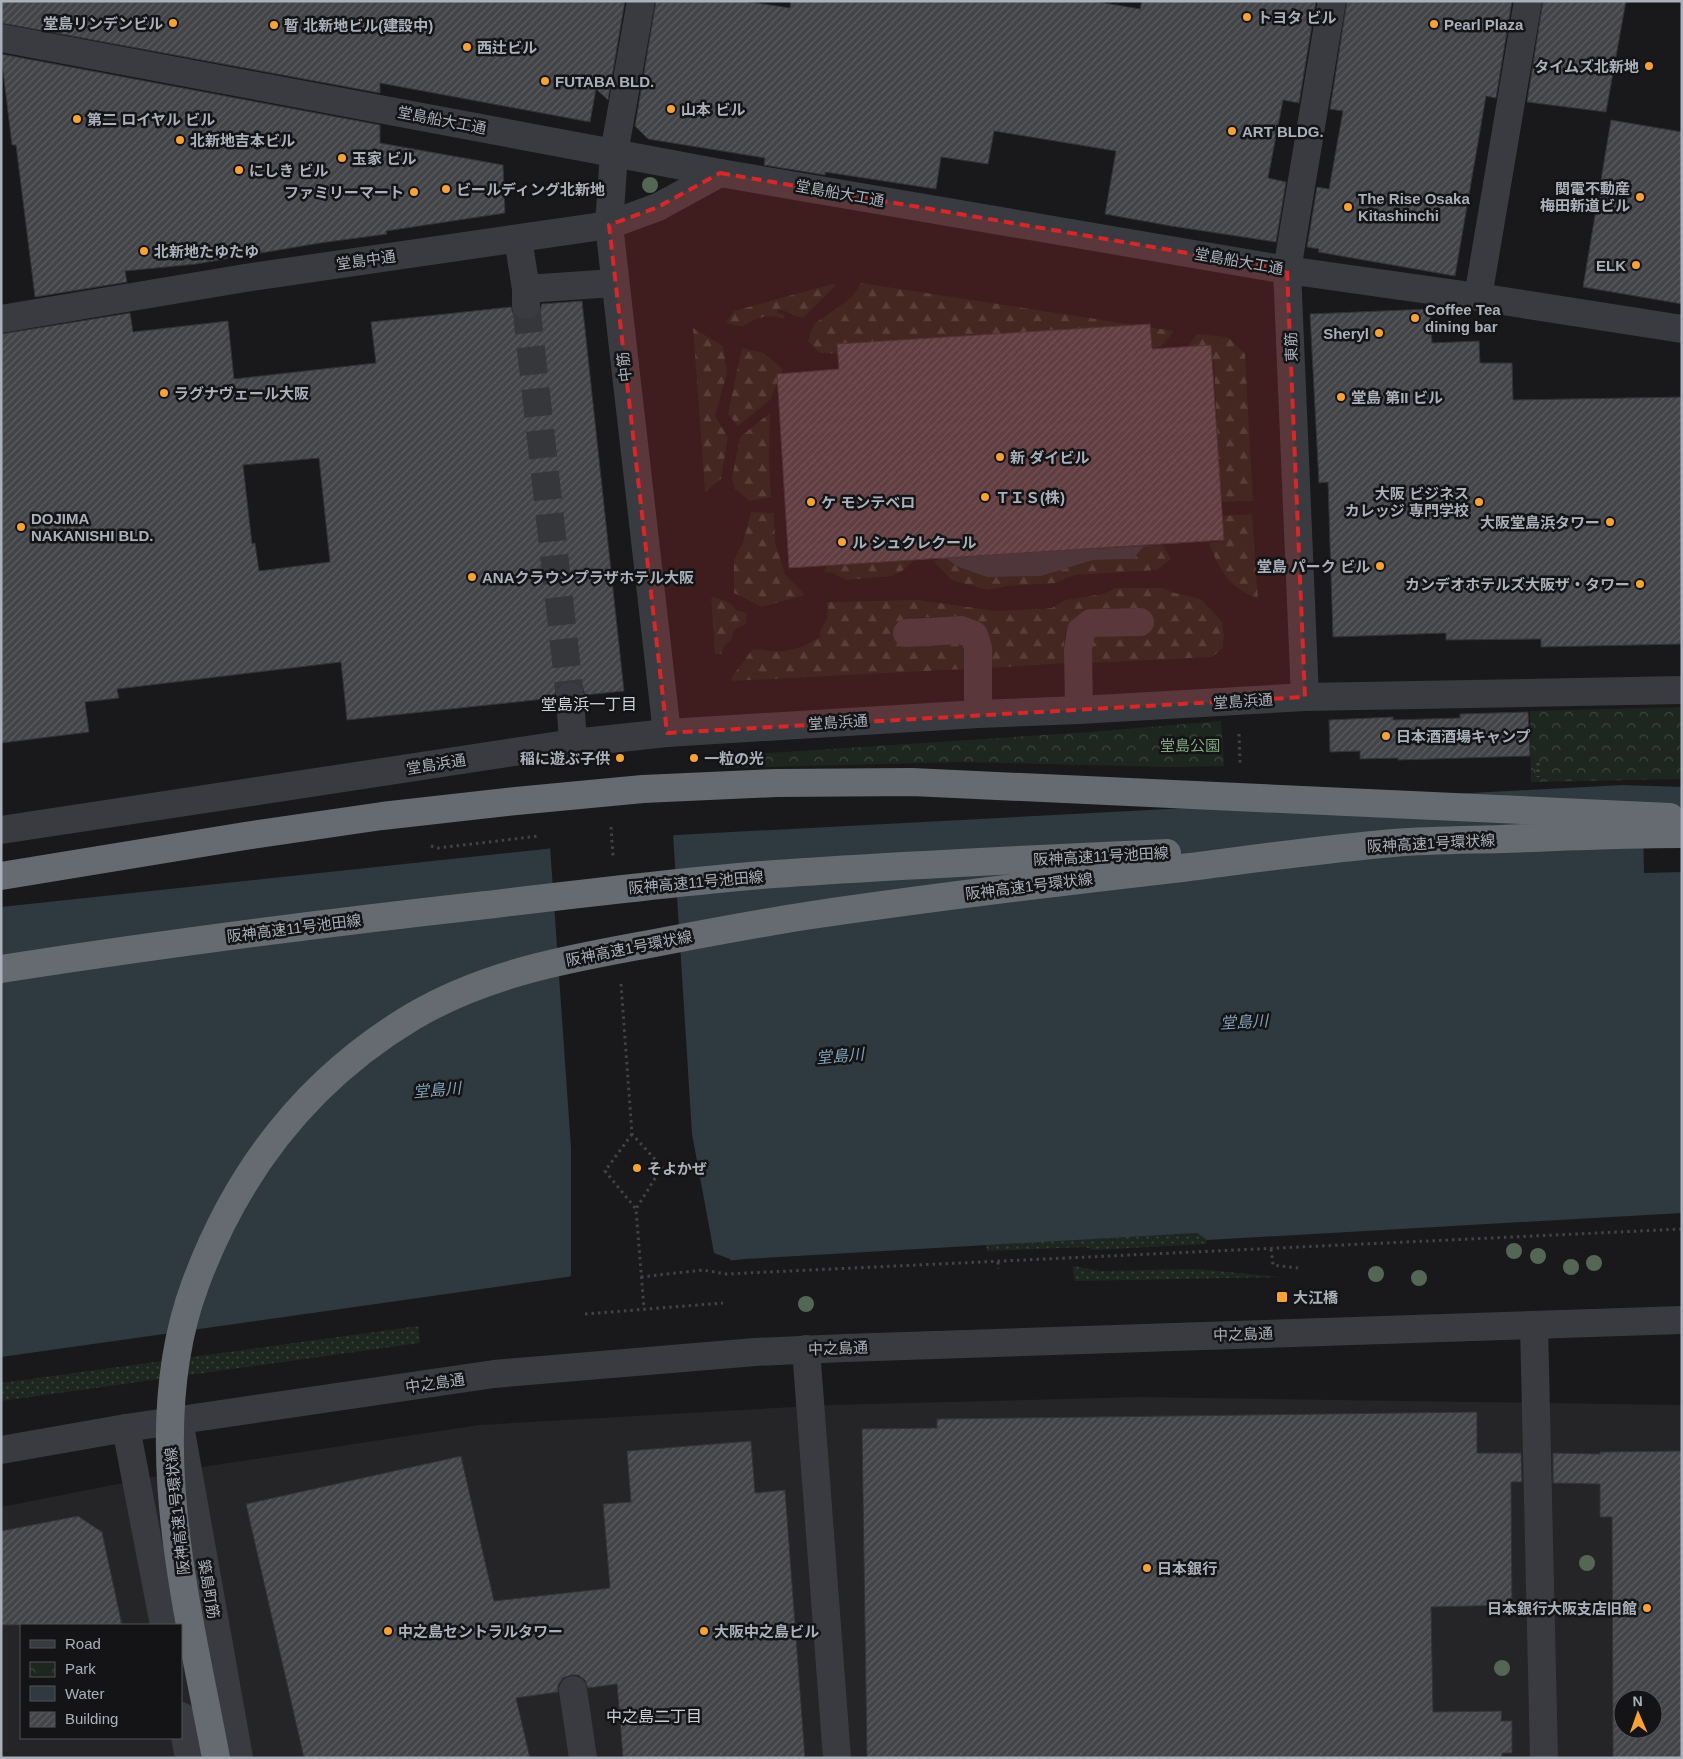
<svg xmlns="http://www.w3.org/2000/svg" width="1683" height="1759" font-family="Helvetica,'Noto Sans JP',sans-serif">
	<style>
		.built { fill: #252528; fill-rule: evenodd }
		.grass { fill: url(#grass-dots) }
		.forest { fill: url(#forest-firs) }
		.park { fill: url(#park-crowns) }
		.water { fill: #2e3a40 }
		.pier { fill: #19191b }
		.building { fill: url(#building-hatch); stroke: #333337; fill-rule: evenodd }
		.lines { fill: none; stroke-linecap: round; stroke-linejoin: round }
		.minor-tunnel { stroke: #36373b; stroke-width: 28; stroke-dasharray: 28 14; stroke-linecap: butt }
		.path { stroke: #404347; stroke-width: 3; stroke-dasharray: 2.5 4; stroke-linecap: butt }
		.minor { stroke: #3a3b40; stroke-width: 28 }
		.highway-bridge { stroke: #666a71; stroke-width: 28 }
		.tree { fill: #536754 }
		.marked { fill: #d62828; fill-opacity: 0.2; stroke: #d62828; stroke-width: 4; stroke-dasharray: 10 6; stroke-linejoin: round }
		.poi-dot { fill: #f7a235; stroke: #141416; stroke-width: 2 }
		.labels { text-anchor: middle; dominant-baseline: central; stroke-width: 5; stroke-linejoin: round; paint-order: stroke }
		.poi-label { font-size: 15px; font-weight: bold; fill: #abb1bb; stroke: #141416; text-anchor: start }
		.street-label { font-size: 15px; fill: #abb1bb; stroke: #141416 }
		.park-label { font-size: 15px; fill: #83a682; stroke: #141416 }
		.neighbourhood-label { font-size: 16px; fill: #ccd0d7; stroke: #141416 }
		.water-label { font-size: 16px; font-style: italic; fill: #81a3b7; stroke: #141416 }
	</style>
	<defs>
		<pattern id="grass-dots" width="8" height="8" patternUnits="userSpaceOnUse" patternTransform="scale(1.25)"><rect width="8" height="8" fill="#1e271f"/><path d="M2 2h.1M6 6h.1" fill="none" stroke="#3c443e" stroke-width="1.8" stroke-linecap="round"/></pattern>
		<pattern id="forest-firs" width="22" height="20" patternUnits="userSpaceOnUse" patternTransform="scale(1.25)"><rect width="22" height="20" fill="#1e271f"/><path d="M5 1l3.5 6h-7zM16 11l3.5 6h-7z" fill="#3c443e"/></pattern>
		<pattern id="park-crowns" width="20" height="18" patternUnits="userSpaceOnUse" patternTransform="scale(1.25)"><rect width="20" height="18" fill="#1e271f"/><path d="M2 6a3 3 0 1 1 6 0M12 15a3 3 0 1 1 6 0" fill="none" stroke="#3c443e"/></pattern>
		<pattern id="building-hatch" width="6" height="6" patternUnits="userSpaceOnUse" patternTransform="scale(1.25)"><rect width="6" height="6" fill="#434448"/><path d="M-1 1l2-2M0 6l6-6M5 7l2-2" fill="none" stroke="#5b5d60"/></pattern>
	</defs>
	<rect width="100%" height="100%" fill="#19191b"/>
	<path class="built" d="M1140,1397L1682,1405V1758H1V1507L209,1466L479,1425L830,1405ZM21,1625H181V1738H21ZM1623,1699H1653V1729H1623Z"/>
	<g class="grass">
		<polygon points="1198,1233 1207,1240 1206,1244 1094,1250 1085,1247 987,1251 986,1245"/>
		<polygon points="1073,1266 1100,1271 1196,1269 1280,1277 1074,1281"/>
		<polygon points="418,1326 420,1343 1,1401 1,1383"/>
	</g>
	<g class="forest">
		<polygon points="861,283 1174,331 1161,347 1136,349 849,354 820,353 808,341 814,324 851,298"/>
		<path d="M832,284L836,285L804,317C795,318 788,311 778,309L777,313L785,315L783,319C768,312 754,319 742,327L726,323L734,311Z"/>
		<polygon points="693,328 723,346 727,373 715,416 728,437 721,479 705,492"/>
		<polygon points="1197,334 1228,337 1245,354 1253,501 1220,502 1214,360 1185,361 1188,346"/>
		<polygon points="742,348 764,353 783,369 770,400 738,426 728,414"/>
		<polygon points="770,413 769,459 771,497 750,501 735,489 732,478 740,437"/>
		<polygon points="751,512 774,513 775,542 785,574 805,595 762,607 734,593 734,560 743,542"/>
		<path d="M1252,514L1258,599C1228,587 1220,571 1209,543L1222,541L1220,516Z"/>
		<polygon points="1163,545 1171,559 1157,570 1075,575 1055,583 1008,586 988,590 951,580 934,561 944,557 987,577 1041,576 1093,560 1133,559 1144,546"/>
		<polygon points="915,559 905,569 893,576 846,580 833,573 823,572 828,564"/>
		<path d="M1116,588H1163L1171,592L1201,599L1222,622L1224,635L1223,648L1212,657L1092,663L1091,637L1138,614L1135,608C1110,609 1070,603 1065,636C1063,644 1065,655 1066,663L991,668L990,640L982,624L959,616L913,618L909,626L963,642L965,669L732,681L731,678L752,650C759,648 765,651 772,651C791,652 805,647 821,636L819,634L827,618L828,607L826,604L827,602L918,600L996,611L1052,608L1065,600L1103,594Z"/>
		<path d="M713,597C721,599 732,602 736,610L747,613L746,624L735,629L731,640L724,646L721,654H715L711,599Z"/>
	</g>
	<g class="park">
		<polygon points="1682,707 1682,779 1531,782 1530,711"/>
		<polygon points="1221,721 1224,766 1170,767 963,762 726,768 722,756 1090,732"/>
	</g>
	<g class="water">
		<polygon points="1144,546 1133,559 1093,560 1041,576 987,577 959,567 944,557"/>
		<polygon points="1623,785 1682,787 1682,1213 1207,1240 1197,1233 745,1259 574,1276 1,1357 1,907 676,835"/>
	</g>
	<g class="pier">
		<polygon points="1682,828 1682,872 1644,873 1643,829"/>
		<polygon points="673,833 692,1134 714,1253 730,1259 730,1263 568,1279 571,1275 571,1148 550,846"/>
	</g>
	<g class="building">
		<polygon points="1,1 625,1 608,100 596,89 590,122 380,83 380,93 1,23"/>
		<polygon points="656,1 744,1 790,8 791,1 1093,1 1140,9 1142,1 1316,1 1299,103 1283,100 1268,178 1286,182 1276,242 1171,226 1105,214 1116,151 994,131 988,164 941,157 936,189 825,172 825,175 764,165 765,158 648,139 635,126"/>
		<polygon points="1347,1 1512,1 1496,98 1486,96 1455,276 1318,252 1319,249 1307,247 1317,187 1329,189 1343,111 1330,109"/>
		<polygon points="1543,1 1626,1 1606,112 1527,102"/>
		<polygon points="1,54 380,125 380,143 503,165 505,213 386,231 387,234 320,243 196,264 125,271 127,282 35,297 16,145 12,145"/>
		<polygon points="1611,120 1682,132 1682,304 1583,287"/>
		<path d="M582,301L624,691L585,695L583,688L577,683L568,682L561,684L556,690L554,698L347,720L341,662L117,689L119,698L85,702L89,732L1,743V334L130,313L133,332L228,321L234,379L376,363L371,322L511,307L513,313L518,318L526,321L533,319L539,313L542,304ZM319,458L330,562L259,571L255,543L252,544L243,465Z"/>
		<polygon points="1430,309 1432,343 1479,341 1480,363 1512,363 1513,400 1682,397 1682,644 1541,647 1541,639 1446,640 1446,633 1333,637 1328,482 1319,483 1310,314"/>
		<polygon points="1150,324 1152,349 1211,345 1224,540 789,568 777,374 839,369 837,344"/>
		<polygon points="1528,712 1530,756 1398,760 1398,758 1360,759 1360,751 1330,752 1329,720 1393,717 1393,720 1460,718 1460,714"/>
		<polygon points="1477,1412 1477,1453 1521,1453 1522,1482 1511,1482 1512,1605 1431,1607 1433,1712 1502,1711 1501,1721 1512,1721 1512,1753 1502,1753 1502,1758 867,1758 862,1429 937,1428 937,1419"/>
		<polygon points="751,1441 755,1493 785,1490 805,1758 623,1758 617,1684 588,1688 585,1680 578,1675 571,1675 563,1678 558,1685 558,1692 516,1698 530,1758 304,1758 246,1504 461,1456 494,1601 610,1588 603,1504 631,1502 627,1451"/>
		<path d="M1682,1451V1758H1613L1612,1517H1600V1484L1553,1483V1453L1600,1454V1452ZM1623,1699H1653V1729H1623Z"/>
		<polygon points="78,1516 102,1532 122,1625 1,1625 1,1531"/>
	</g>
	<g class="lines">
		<polyline class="minor-tunnel" points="526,305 570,697"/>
		<g class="path">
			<polyline points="1239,734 1240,763"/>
			<polyline points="1538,763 1538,777"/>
			<polyline points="611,827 613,856"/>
			<polyline points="431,846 438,848 539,836"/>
			<polyline points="621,984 632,1134 662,1167 636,1209 644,1309"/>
			<polyline points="632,1134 605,1171 636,1209"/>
			<polyline points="1271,1249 1273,1265 1298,1268"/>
			<polyline points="998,1262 998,1269"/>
			<polyline points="641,1277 703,1270 726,1274 1682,1229"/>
			<polyline points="585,1314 723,1303"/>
		</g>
		<g class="minor">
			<polyline points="641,1 614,153 609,225 667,733"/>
			<polyline points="1,38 720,173 1287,270 1478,297 1682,329"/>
			<polyline points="518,239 526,289 526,305"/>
			<polyline points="526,289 614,283"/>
			<polyline points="1478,297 1528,1"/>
			<polyline points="1,319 245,278 609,225 658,207 720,173"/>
			<polyline points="907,633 961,630 974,635 978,648 978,714"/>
			<polyline points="570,697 573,743"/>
			<polyline points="1305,697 1287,270 1332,1"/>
			<polyline points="1079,710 1078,649 1081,631 1091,623 1140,622"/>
			<polyline points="1,830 573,743 667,733 978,714 1079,710 1305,697 1682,690"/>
			<polyline points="1534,1325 1544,1758"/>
			<polyline points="806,1349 837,1758"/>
			<polyline points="179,1420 239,1758"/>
			<polyline points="126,1428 164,1625"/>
			<polyline points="1,1450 126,1428 494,1374 755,1352 845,1348 1682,1320"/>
			<polyline points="573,1690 583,1758"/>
			<polyline points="181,1716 189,1758"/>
		</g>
		<g class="highway-bridge">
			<polyline points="1,876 245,836 382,816 516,801 643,789 776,783 912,782 1670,817"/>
			<path d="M1,969C162,944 324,923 486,905C578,894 669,883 761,875C896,865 1032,859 1167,853"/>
			<path d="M216,1758C188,1608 140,1433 195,1285C237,1171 307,1080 412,1017C486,973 571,958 655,943C707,933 760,923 812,915C935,897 1059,882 1182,868C1253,859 1323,849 1394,843C1429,840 1465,840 1501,839C1561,837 1621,834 1682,834"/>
		</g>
	</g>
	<g class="tree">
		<circle cx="650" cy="185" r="8"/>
		<circle cx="1514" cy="1251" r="8"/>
		<circle cx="1538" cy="1256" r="8"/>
		<circle cx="1594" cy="1263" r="8"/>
		<circle cx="1571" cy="1267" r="8"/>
		<circle cx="1376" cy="1274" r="8"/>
		<circle cx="1419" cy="1278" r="8"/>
		<circle cx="806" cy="1304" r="8"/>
		<circle cx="1587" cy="1563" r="8"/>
		<circle cx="1502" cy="1668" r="8"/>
	</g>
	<path class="marked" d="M720,173L1287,270L1305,697L667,733L609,225L658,207Z"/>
	<g class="poi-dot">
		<circle cx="1247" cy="17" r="5"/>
		<circle cx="173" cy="23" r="5"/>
		<circle cx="1434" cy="24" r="5"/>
		<circle cx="274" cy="25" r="5"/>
		<circle cx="467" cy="47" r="5"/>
		<circle cx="1649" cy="66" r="5"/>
		<circle cx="545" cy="81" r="5"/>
		<circle cx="671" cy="109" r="5"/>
		<circle cx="77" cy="119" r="5"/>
		<circle cx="1232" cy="131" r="5"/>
		<circle cx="180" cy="140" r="5"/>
		<circle cx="342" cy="158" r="5"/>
		<circle cx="239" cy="170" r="5"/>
		<circle cx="446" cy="189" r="5"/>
		<circle cx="414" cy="192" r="5"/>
		<circle cx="1640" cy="197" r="5"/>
		<circle cx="1348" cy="207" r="5"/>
		<circle cx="144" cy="251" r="5"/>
		<circle cx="1636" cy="265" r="5"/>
		<circle cx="1415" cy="318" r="5"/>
		<circle cx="1379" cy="333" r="5"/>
		<circle cx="164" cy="393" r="5"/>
		<circle cx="1341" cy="397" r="5"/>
		<circle cx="1000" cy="457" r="5"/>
		<circle cx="985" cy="497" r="5"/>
		<circle cx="811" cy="502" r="5"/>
		<circle cx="1479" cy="502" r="5"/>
		<circle cx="1610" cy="522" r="5"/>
		<circle cx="21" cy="527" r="5"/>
		<circle cx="842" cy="542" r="5"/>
		<circle cx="1380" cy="566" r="5"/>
		<circle cx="472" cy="577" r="5"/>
		<circle cx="1640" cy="584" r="5"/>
		<circle cx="1386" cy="736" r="5"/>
		<circle cx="620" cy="758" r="5"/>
		<circle cx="694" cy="758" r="5"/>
		<circle cx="637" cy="1168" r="5"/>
		<rect x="1276" y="1291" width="12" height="12" rx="2.5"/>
		<circle cx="1147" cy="1568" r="5"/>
		<circle cx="1647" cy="1608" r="5"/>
		<circle cx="388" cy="1631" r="5"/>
		<circle cx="704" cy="1631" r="5"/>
	</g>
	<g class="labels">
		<g class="poi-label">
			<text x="1257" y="17">トヨタ ビル</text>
			<text x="163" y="23" text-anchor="end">堂島リンデンビル</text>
			<text x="1444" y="24">Pearl Plaza</text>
			<text x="284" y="25">暫 北新地ビル(建設中)</text>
			<text x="477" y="47">西辻ビル</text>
			<text x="1639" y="66" text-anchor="end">タイムズ北新地</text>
			<text x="555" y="81">FUTABA BLD.</text>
			<text x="681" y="109">山本 ビル</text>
			<text x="87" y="119">第二 ロイヤル ビル</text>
			<text x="1242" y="131">ART BLDG.</text>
			<text x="190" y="140">北新地吉本ビル</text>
			<text x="352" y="158">玉家 ビル</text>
			<text x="249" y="170">にしき ビル</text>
			<text x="1630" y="188" text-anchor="end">関電不動産<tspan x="1630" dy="17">梅田新道ビル</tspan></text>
			<text x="456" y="189">ビールディング北新地</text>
			<text x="404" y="192" text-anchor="end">ファミリーマート</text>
			<text x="1358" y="198">The Rise Osaka<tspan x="1358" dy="17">Kitashinchi</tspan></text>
			<text x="154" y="251">北新地たゆたゆ</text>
			<text x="1626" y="265" text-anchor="end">ELK</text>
			<text x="1425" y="309">Coffee Tea<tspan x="1425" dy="17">dining bar</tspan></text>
			<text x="1369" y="333" text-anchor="end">Sheryl</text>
			<text x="174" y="393">ラグナヴェール大阪</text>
			<text x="1351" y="397">堂島 第II ビル</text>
			<text x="1010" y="457">新 ダイビル</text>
			<text x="1469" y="493" text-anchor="end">大阪 ビジネス<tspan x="1469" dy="17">カレッジ 専門学校</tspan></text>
			<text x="995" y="497">ＴＩＳ(株)</text>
			<text x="821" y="502">ケ モンテベロ</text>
			<text x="31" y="518">DOJIMA<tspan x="31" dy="17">NAKANISHI BLD.</tspan></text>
			<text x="1600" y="522" text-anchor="end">大阪堂島浜タワー</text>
			<text x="852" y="542">ル シュクレクール</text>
			<text x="1370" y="566" text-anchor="end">堂島 パーク ビル</text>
			<text x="482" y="577">ANAクラウンプラザホテル大阪</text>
			<text x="1630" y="584" text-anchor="end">カンデオホテルズ大阪ザ・タワー</text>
			<text x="1396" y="736">日本酒酒場キャンプ</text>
			<text x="610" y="758" text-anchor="end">稲に遊ぶ子供</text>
			<text x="704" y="758">一粒の光</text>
			<text x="647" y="1168">そよかぜ</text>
			<text x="1293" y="1297">大江橋</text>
			<text x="1157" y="1568">日本銀行</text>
			<text x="1637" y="1608" text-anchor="end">日本銀行大阪支店旧館</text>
			<text x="398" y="1631">中之島セントラルタワー</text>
			<text x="714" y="1631">大阪中之島ビル</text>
		</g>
		<g class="street-label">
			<text transform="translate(442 120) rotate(11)">堂島船大工通</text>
			<text transform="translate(840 193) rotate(10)">堂島船大工通</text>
			<text transform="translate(366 260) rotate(-8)">堂島中通</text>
			<text transform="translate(1239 261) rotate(10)">堂島船大工通</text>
			<text transform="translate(1291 347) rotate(-92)">東筋</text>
			<text transform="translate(624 367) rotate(-97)">中筋</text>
			<text transform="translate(1243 701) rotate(-4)">堂島浜通</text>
			<text transform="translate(838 722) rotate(-4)">堂島浜通</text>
			<text transform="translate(436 764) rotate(-9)">堂島浜通</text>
			<text transform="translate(1431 843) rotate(-3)">阪神高速1号環状線</text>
			<text transform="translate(1101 856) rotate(-3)">阪神高速11号池田線</text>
			<text transform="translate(696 882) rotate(-5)">阪神高速11号池田線</text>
			<text transform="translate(1029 886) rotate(-7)">阪神高速1号環状線</text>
			<text transform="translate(294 928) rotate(-7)">阪神高速11号池田線</text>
			<text transform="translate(629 948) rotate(-11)">阪神高速1号環状線</text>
			<text transform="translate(1243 1334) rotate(-2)">中之島通</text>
			<text transform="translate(838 1348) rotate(-2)">中之島通</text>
			<text transform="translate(435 1383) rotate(-8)">中之島通</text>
			<text transform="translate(177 1511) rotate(-96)">阪神高速1号環状線</text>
			<text transform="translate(209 1589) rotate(80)">築島町筋</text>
		</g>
		<g class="park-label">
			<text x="1190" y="745">堂島公園</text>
		</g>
		<g class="neighbourhood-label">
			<text x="589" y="704">堂島浜一丁目</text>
			<text x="654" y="1716">中之島二丁目</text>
		</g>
		<g class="water-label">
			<text transform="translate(1244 1022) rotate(-3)">堂島川</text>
			<text transform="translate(840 1056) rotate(-5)">堂島川</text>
			<text transform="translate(437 1090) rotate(-5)">堂島川</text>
		</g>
	</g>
	<rect width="1683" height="1759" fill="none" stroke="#abb1bb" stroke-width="5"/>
	<rect x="20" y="1624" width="162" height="115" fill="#141416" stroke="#505358"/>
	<rect x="30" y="1640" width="25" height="8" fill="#3a3b40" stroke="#505358"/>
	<text x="65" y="1649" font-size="15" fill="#abb1bb">Road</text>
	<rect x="30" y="1662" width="25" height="15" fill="url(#park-crowns)" stroke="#505358"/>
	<text x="65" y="1674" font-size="15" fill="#abb1bb">Park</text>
	<rect x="30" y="1686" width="25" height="15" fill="#2e3a40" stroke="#505358"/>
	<text x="65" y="1699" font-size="15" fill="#abb1bb">Water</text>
	<rect x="30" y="1712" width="25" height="15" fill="url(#building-hatch)" stroke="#505358"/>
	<text x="65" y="1724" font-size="15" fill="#abb1bb">Building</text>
	<g transform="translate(1638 1714) rotate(358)"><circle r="24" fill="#141416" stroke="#505358"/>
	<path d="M0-4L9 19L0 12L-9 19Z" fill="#f7a235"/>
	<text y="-8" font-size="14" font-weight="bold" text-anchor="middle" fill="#abb1bb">N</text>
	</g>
</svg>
